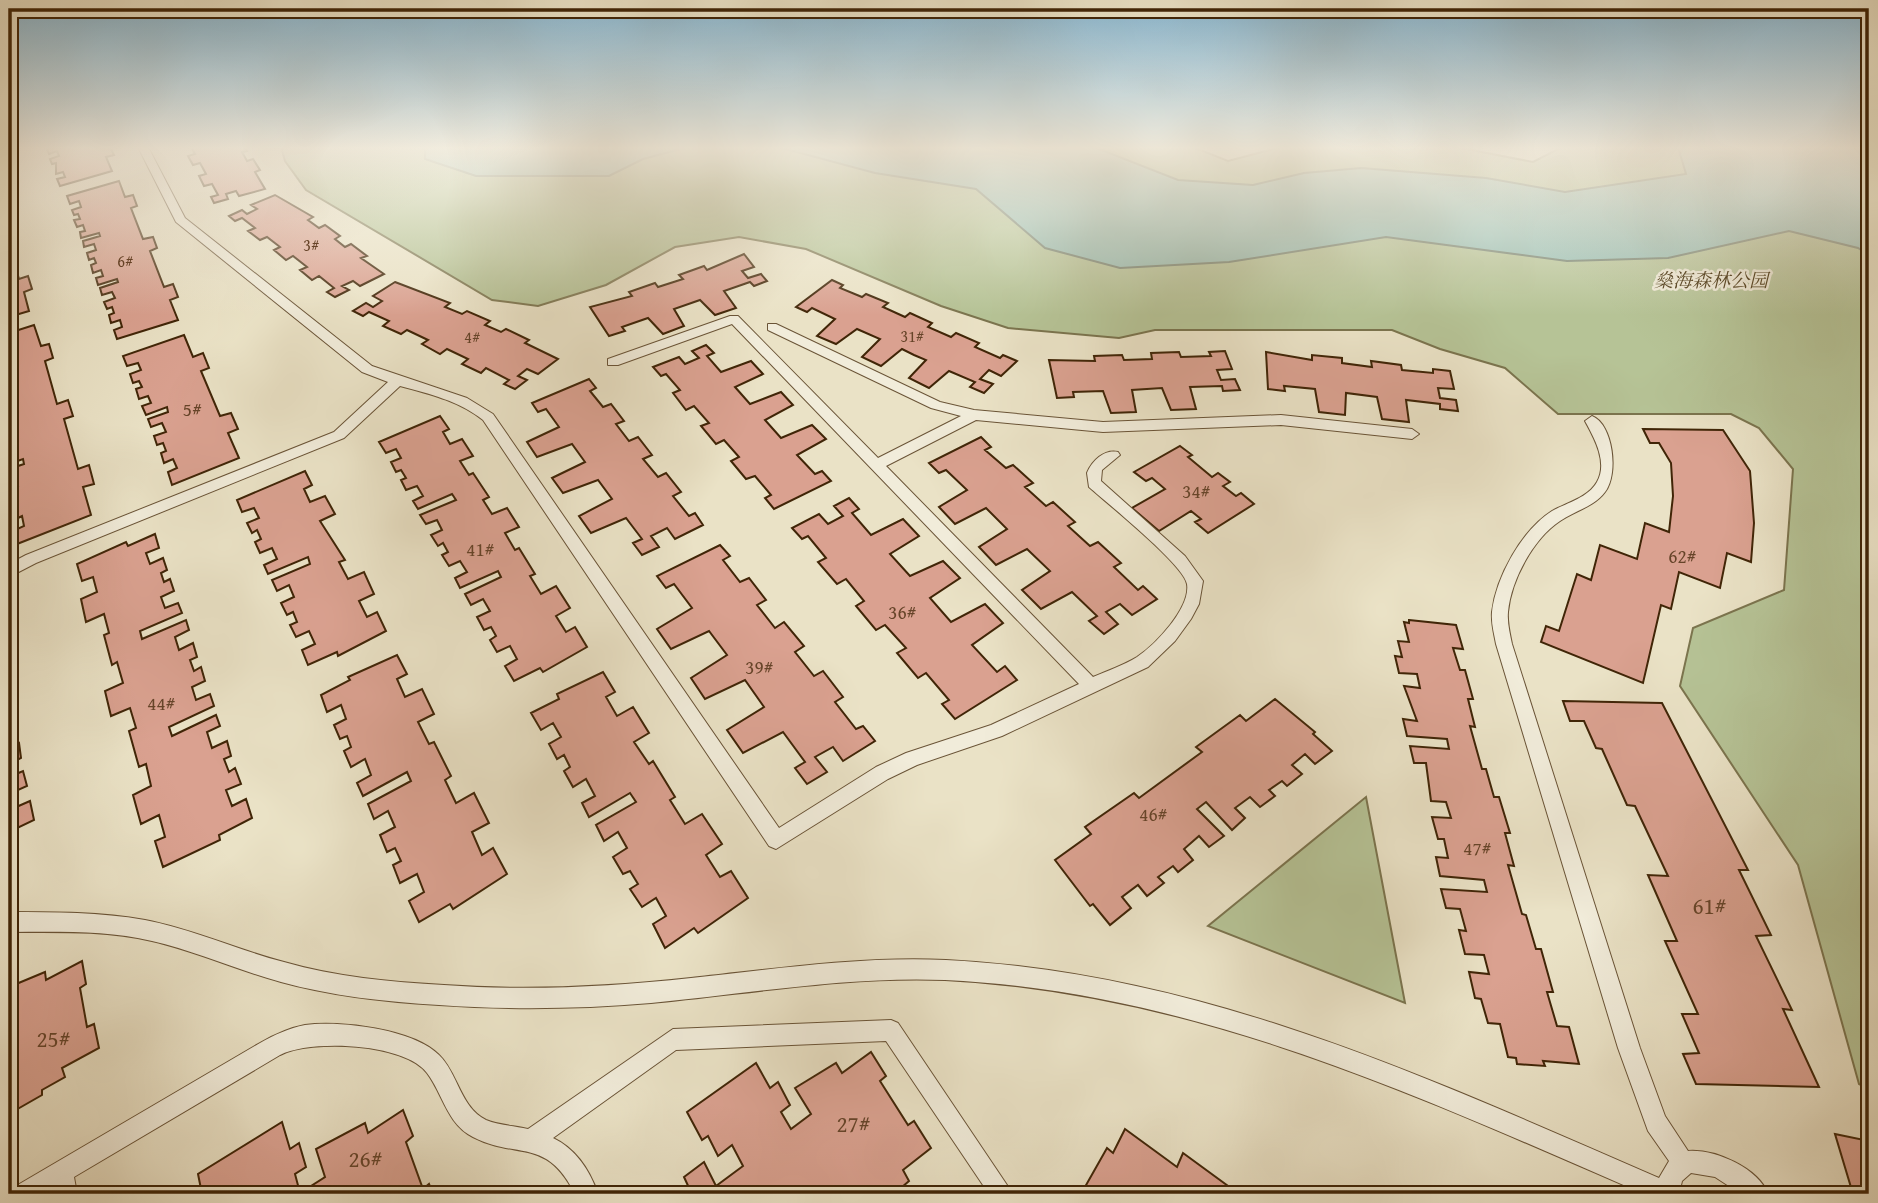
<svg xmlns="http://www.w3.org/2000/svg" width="1878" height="1203" font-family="'Gentium Book Plus','Noto Serif SC',serif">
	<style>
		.green { fill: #b6c396; stroke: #7b744e; stroke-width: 2 }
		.water { fill: #98beb3; stroke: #75816e; stroke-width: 2 }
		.building { fill: #daa190; stroke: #402507; stroke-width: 2 }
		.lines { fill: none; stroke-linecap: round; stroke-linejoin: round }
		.service-casing { stroke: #6a5437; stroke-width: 2 }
		.service { fill: #f1ecda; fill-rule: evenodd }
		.labels { text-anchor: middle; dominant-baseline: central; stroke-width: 5; stroke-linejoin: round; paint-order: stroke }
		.far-number-label { font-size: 16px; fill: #664429 }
		.far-park-label { font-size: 19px; font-style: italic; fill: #5e4c2b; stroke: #f1ecda }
		.number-label { font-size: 19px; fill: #664429 }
		.near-number-label { font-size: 23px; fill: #664429 }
	</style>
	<rect width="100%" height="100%" fill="#eae2c6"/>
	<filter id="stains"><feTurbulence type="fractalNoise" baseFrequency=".00286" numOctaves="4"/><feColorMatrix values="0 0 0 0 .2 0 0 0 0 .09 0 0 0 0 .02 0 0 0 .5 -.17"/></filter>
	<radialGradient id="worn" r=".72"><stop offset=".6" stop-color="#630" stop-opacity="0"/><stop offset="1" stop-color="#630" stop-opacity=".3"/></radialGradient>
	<g class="green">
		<polygon points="281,147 1193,147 1228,161 1281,147 1456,147 1533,162 1562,147 1869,147 1869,1089 1859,1084 1798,865 1680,686 1693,628 1784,590 1793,469 1759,428 1731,414 1558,414 1505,368 1440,349 1392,330 1155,330 1119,338 1008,328 941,306 806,249 739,237 675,247 606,285 538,306 492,300 306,190 285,161"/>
		<polygon points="1366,797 1405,1003 1208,926"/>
	</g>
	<g class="water">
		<polygon points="425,147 688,147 643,159 609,176 476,176 425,159"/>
		<polygon points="778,147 1094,147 1178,180 1253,185 1304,173 1361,168 1486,178 1565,192 1686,174 1678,147 1869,147 1869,255 1858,248 1789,231 1668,258 1567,261 1386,237 1229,262 1120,268 1045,248 976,189 875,173"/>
	</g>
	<g class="building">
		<polygon points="54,147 110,147 114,155 106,157 112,171 60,186 57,179 65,177 63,172 56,174 56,163 52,164 50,159 59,156 57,151 49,154 47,149"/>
		<polygon points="191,147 245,147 247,151 242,152 247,161 253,159 260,170 255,172 265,189 239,196 236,191 226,194 228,199 214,203 211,197 218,195 212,184 204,186 199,176 206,174 200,163 193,165 188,156 195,154"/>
		<polygon points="119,181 125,197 133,195 137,206 131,208 143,239 153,237 157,248 150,251 164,287 173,284 178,297 170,300 178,320 117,339 114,330 122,327 120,320 111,323 109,315 114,313 112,307 107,309 104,302 115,298 112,292 102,295 100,288 118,282 117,279 98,285 96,278 103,276 101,270 93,273 91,265 96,263 94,258 89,260 87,253 96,250 94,244 84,247 83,241 100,236 99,233 81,238 80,232 85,231 83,225 77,227 74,220 80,219 78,214 74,215 72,210 81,207 79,201 70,204 67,196"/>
		<polygon points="275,195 313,217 308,220 319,228 325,225 340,236 335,239 345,247 351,244 367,256 361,258 384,274 360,286 353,281 342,286 349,290 335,297 327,292 334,288 319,276 312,280 300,270 307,267 293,256 286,260 274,250 280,247 267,237 260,240 248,231 255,228 242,218 235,221 229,216 242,210 247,214 257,209 251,205"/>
		<polygon points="14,230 17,241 9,244 19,279 28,276 32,289 24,292 29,311 9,317 9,231"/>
		<polygon points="744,254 754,267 742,271 748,278 761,274 767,281 754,286 750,282 724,291 736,308 715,315 700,300 674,309 684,326 663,334 648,318 622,327 625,331 609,336 590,307 632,296 629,292 655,283 658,287 683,279 679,275 704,266 707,270"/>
		<polygon points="832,280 843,285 840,288 862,297 866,294 888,303 883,307 905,317 910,313 932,323 928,327 951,337 956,333 979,343 975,347 1000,358 1003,355 1017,361 1001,376 989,370 980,379 993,384 984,393 970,387 975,382 949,371 929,388 909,378 926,360 914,355 902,349 881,366 862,357 880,339 857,329 836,344 817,336 835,319 812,308 807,312 796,307"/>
		<polygon points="395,282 450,303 445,307 462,314 467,311 490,321 485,325 501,332 506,329 529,340 525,343 558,359 538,374 527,369 518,376 527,380 515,389 504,384 509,380 486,368 481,373 462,364 468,359 447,349 440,354 422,344 428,340 407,330 401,334 383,326 389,321 369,312 363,316 353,311 366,303 373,307 382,301 373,296"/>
		<polygon points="34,325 41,346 49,344 53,358 45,361 57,404 68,400 73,416 64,419 78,469 89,465 94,484 83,487 91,515 17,544 15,530 24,526 22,516 12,521 9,509 15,507 14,498 9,500 9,489 18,486 16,476 9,479 9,469 24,464 23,459 9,464 9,333"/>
		<polygon points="184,335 193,357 203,353 209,368 201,371 220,416 231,413 238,429 228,433 239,458 172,485 168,472 177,468 173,459 164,463 161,453 166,451 163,443 157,445 154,436 166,432 162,423 151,427 148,419 168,412 167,407 146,415 142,406 151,403 148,396 139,399 136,389 142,387 139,381 133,383 130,374 141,370 138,363 127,366 123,356"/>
		<polygon points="706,345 714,353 707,356 721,372 751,361 763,374 735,387 750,404 781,392 793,405 765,420 781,438 812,425 826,439 797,455 815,474 822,471 831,481 774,509 765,498 771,495 755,476 746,479 731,461 739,457 724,440 716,444 701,426 709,423 694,406 686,410 673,393 680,390 666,374 661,376 653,367 679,357 685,364 699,358 692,351"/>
		<polygon points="1225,351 1232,369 1217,370 1221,380 1235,379 1240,390 1223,391 1222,386 1190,387 1196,409 1171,410 1162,388 1132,390 1136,412 1111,413 1103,391 1073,392 1074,397 1057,398 1049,360 1095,361 1094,356 1122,355 1124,360 1152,359 1151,353 1179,352 1181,357 1211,356 1209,352"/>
		<polygon points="1266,352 1312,360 1312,355 1342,358 1342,363 1372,367 1371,361 1401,365 1402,370 1433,373 1433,369 1450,371 1454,389 1438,388 1440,398 1456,400 1458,411 1440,409 1440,404 1406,400 1409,422 1382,419 1377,397 1346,393 1345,415 1319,412 1315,389 1284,386 1285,391 1268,389"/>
		<polygon points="589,379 596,388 590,391 603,407 611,404 624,421 616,424 629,441 638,437 652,455 643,459 658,477 666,473 681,492 673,496 689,516 695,513 703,525 675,539 667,528 651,536 659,547 642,555 633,543 642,539 626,518 591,533 579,516 612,499 598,480 563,493 552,478 585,462 572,444 537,457 527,442 559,427 546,409 538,412 532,403"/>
		<polygon points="440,416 449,429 443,432 450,444 462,439 473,456 460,461 469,475 473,473 489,497 483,500 492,514 507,508 519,527 505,533 515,550 519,548 535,574 530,576 541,594 556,586 570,608 556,616 566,632 575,627 587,647 543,672 540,668 514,681 505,666 517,659 510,646 497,652 490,640 496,636 491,627 484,630 477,617 490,611 483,599 471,605 465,594 501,577 498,571 460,588 455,578 467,572 460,561 449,566 442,555 448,552 443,543 438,546 431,535 442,530 437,520 426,524 420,515 456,500 452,494 418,509 413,501 423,496 417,486 406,490 401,480 406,478 401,470 396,472 391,462 401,458 396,449 386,453 379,442"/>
		<polygon points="1643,429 1723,430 1750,471 1754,523 1751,562 1727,553 1720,588 1679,572 1671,609 1661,605 1643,683 1541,642 1546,626 1559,631 1577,574 1591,580 1600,545 1637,559 1645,523 1669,532 1673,496 1671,463 1659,443 1650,443"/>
		<polygon points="981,437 991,447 985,450 1006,468 1013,465 1033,483 1025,487 1046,506 1053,502 1075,522 1068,526 1090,546 1098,542 1121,563 1114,567 1138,590 1143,586 1157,599 1132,615 1120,604 1106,612 1118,624 1104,634 1089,621 1097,616 1072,592 1041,609 1022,590 1050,571 1027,549 996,565 979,547 1007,529 986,508 955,524 939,507 967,490 946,470 939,473 929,463"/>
		<polygon points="1180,446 1192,455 1188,457 1212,477 1218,473 1230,482 1223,486 1236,496 1241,493 1254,504 1208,533 1195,522 1201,519 1191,511 1159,531 1132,508 1165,489 1152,478 1146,481 1134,472"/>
		<polygon points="305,471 312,485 304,489 310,502 325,496 335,514 320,521 345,560 339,562 348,579 364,572 374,594 359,601 367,617 377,612 386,631 338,656 337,652 308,665 302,650 315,644 309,631 296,637 290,625 297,622 293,612 287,615 281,603 294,597 289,585 277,591 272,580 310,564 308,557 268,574 264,565 277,559 272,548 260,553 255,542 261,539 257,530 252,533 247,523 259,518 254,508 242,512 237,500"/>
		<polygon points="849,498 859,509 852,513 871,535 903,519 919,536 890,554 910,576 943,561 960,578 930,598 951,622 985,604 1003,623 972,645 997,672 1005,666 1017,680 955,719 942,704 949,700 926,673 918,678 897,653 906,648 885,625 876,630 856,606 864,601 846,579 837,584 818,562 826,558 808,536 802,539 792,528 819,514 828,524 843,516 834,506"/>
		<polygon points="155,534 159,548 146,553 150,564 163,558 167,570 161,573 164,582 170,579 174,591 161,597 165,608 178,603 182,613 140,631 142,639 186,620 189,630 175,637 179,650 193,643 197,657 190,660 194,671 201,667 205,681 192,687 196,700 210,694 214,706 169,727 172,736 216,715 220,726 207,732 212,748 227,741 231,756 224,759 229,772 235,768 241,784 226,790 232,806 246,799 252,818 219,835 220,840 163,867 155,841 165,837 159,815 141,824 133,795 151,786 146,764 139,767 129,731 136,728 130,708 111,716 105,691 123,683 117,662 112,665 104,635 109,633 104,614 86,622 81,599 97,592 93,577 82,581 77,564 126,542 128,546"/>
		<polygon points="720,545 730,556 723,560 740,582 749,578 766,600 757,605 775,628 784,622 804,646 795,652 814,676 823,671 843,697 835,702 856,729 863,726 875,741 843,761 833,747 815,757 827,772 807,784 795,768 805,762 783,732 743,753 727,730 764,707 745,680 705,699 691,678 727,655 709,631 671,649 657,629 692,608 674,584 666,588 657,576"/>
		<polygon points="1409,620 1456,625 1463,649 1453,648 1460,670 1465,670 1473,699 1468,699 1475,727 1470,726 1482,769 1486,769 1494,797 1499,797 1510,833 1505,833 1514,866 1508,865 1522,914 1526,915 1536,949 1541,949 1553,992 1547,992 1557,1026 1569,1027 1579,1064 1543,1061 1545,1066 1517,1064 1516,1058 1508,1057 1500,1024 1488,1023 1481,999 1475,998 1469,972 1489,974 1484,955 1465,954 1459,930 1466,931 1460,909 1446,908 1441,889 1487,892 1484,880 1440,876 1436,857 1448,858 1444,839 1438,839 1432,817 1451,818 1446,802 1431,801 1426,763 1414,763 1410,746 1449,749 1447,739 1407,736 1403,719 1417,721 1404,686 1420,688 1417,674 1399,673 1395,656 1402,657 1398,641 1409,642 1404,622 1409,623"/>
		<polygon points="397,655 407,674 397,679 405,697 422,689 434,714 418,722 429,744 434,742 451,776 445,780 456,803 474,793 489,823 472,832 482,855 493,848 507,874 453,909 450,904 419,922 409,901 424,892 417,874 400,883 393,865 401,861 395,848 387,852 380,835 395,827 388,811 374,819 368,804 411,781 407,772 363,796 357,783 371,775 365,759 351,767 344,751 351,747 347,736 340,739 334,725 346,719 341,705 327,712 321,695 350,680 348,677"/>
		<polygon points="603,672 615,692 606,697 617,716 633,707 649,733 634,742 649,764 653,761 675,797 670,800 685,824 702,814 722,844 706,855 720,877 731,871 748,898 698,933 694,928 665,948 653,924 666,916 656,898 642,907 630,889 638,884 630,871 623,874 613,857 627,848 618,832 604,841 596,825 636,802 630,793 589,817 582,803 595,796 586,779 573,787 564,771 570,767 564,755 557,759 549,744 561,737 553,723 541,730 531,713 559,699 557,694"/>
		<polygon points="1275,699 1315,732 1313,734 1332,751 1315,764 1305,754 1292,765 1302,774 1287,786 1282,781 1269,790 1275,796 1260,807 1250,797 1235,808 1245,818 1232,830 1206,802 1197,809 1224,836 1209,847 1199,836 1184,849 1193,860 1178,872 1173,866 1158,877 1164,883 1147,896 1138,885 1122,897 1131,908 1110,925 1093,904 1090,906 1055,860 1091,834 1085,827 1134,793 1139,798 1202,752 1196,747 1240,715 1246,721"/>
		<polygon points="1563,701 1662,703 1748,870 1739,870 1771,935 1756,936 1792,1010 1783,1009 1819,1087 1696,1084 1683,1054 1699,1053 1682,1014 1698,1014 1665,941 1677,941 1648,875 1668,876 1635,806 1627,805 1602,749 1596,748 1584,721 1570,721"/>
		<polygon points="19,743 21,758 13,762 16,774 23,771 27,786 11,793 14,808 30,801 34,820 9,832 9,747"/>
		<polygon points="82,961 86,984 80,988 87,1027 94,1024 99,1048 62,1068 65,1077 42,1090 42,1095 14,1111 9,1087 9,987 45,972 46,980"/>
		<polygon points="871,1052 886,1076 880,1081 908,1125 914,1121 931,1148 903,1170 909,1181 894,1194 858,1194 856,1191 852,1194 684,1194 690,1190 684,1177 704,1162 716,1186 743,1166 732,1145 718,1156 708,1136 702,1140 687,1112 756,1063 770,1088 778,1082 790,1105 781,1112 791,1129 811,1114 795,1088 836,1063 842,1073"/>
		<polygon points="403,1110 413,1136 406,1142 423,1189 429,1184 433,1194 202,1194 198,1174 282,1122 290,1149 299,1143 306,1167 295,1174 300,1193 325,1177 316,1149 365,1123 368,1133"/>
		<polygon points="1125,1129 1177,1167 1183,1153 1239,1194 1081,1194 1107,1148 1113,1153"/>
		<polygon points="1835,1134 1869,1141 1869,1194 1853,1194"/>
	</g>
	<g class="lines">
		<g class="service-casing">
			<g id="service">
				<path d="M138,147H148L185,218L372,366L467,398L493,414L779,828L876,767L906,753L991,725L1079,684L732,324L618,365H608V359L730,316H738L878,458L961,416L931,408L768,330V324H776L940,402L974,410L1103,422L1281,415L1412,429L1419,434L1412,439L1281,425L1103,432L976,420L886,466L1093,677C1107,671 1124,665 1137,657C1155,645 1191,608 1187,584C1184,565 1107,503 1089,487L1087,473C1092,461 1104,449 1118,452L1120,455L1102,470L1101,481L1185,556L1203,581L1199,604L1191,619L1175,641L1148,667L1002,736L917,765L888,779L776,849L769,846L483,420C459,401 430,394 400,386L344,438L36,563L9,577V564L26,555L334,432L388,382L362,372L176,222Z"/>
				<path d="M1592,416C1613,424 1619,474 1605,492C1594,507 1574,511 1560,521C1533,539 1511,580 1508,612C1507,623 1510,634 1512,644L1640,1048L1665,1116L1688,1151C1715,1149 1758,1168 1768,1194H1741L1715,1177L1691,1173L1682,1181L1679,1194H1644C1418,1096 1196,992 945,980C847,976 748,994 651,1003C580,1009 510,1010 439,1005C386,1002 332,996 281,982C237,970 196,951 152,941C105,930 57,932 9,932V912C55,912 100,912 145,920C193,929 237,950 284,962C336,977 390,982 444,985C527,991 608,987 691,978C775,969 861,956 946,960C1204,973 1426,1077 1659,1178L1669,1161L1648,1131L1618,1048L1496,644C1494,633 1491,623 1492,612C1496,577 1522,530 1552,511C1566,503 1588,498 1597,482C1608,463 1595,439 1585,421Z"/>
				<path d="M891,1020L898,1023L1013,1194H989L886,1041L676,1050L553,1138C576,1149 590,1171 598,1194H575C546,1136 517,1160 473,1137C447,1124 443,1094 427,1073C405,1043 311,1039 280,1055L74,1177L77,1194H55L54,1189L45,1194H13L16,1186L260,1043C274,1035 289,1028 305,1025C339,1020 414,1029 439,1055C458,1073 460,1107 486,1120C498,1125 515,1126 528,1129L673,1029Z"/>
			</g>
		</g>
		<use href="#service" class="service"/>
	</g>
	<linearGradient id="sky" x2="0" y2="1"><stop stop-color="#88b8d3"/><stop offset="0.47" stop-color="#f6f2e5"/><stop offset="1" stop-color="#f6f2e5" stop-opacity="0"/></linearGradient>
	<rect width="1878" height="315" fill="url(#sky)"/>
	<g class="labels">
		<g class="far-number-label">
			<text x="311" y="245">3#</text>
			<text x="125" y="261">6#</text>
			<text x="912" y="336">31#</text>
			<text x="472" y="337">4#</text>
		</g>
		<g class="far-park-label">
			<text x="1711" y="280">燊海森林公园</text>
		</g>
		<g class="number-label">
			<text x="192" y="409">5#</text>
			<text x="1196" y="491">34#</text>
			<text x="480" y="549">41#</text>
			<text x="1682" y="556">62#</text>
			<text x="902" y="612">36#</text>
			<text x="759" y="667">39#</text>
			<text x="161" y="703">44#</text>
			<text x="1153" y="814">46#</text>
			<text x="1477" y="848">47#</text>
		</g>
		<g class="near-number-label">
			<text x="1709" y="905">61#</text>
			<text x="53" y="1038">25#</text>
			<text x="853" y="1123">27#</text>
			<text x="365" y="1158">26#</text>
		</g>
	</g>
	<rect width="1878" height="1203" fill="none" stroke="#eae2c6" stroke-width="35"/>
	<rect x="10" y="10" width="1857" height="1182" fill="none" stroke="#402507" stroke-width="3.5"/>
	<rect x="18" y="18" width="1843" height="1168" fill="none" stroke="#402507" stroke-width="2"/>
	<rect width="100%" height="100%" filter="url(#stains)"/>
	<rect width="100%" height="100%" fill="url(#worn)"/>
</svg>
